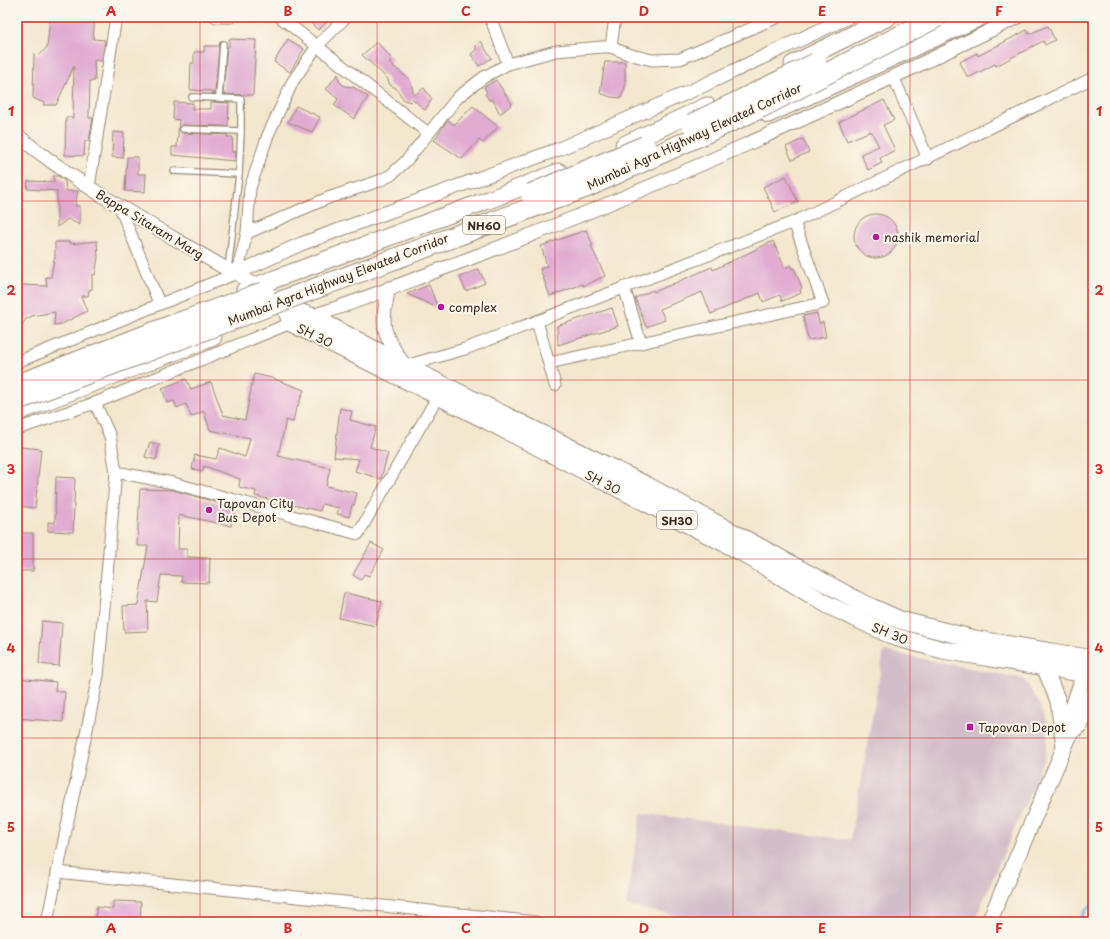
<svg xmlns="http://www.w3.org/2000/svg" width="1110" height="939" font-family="'Playpen Sans',sans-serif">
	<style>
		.industrial { fill: #d2bdc8 }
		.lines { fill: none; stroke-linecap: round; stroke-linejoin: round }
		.stream { stroke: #64afdc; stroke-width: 3 }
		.building { fill: #e0aad1 }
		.service-casing { stroke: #978876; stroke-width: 8 }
		.minor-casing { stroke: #978876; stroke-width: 13 }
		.tertiary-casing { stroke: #978876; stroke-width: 15 }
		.secondary-casing { stroke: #978876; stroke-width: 17 }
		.primary-casing { stroke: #978876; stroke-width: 19 }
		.service { stroke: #fff; stroke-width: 5.5 }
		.minor { stroke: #fff; stroke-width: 11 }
		.tertiary { stroke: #fff; stroke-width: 13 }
		.secondary { stroke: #fff; stroke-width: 15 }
		.primary { stroke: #fff; stroke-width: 17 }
		.motorway-bridge-casing { stroke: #978876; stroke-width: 22; stroke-linecap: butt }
		.motorway-bridge { stroke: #fff; stroke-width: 20 }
		.grid { fill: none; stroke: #d62828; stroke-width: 1; stroke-opacity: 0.55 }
		.poi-dot { fill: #b5179e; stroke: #fbf7ec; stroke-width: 1.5 }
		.labels { text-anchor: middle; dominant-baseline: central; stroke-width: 4; stroke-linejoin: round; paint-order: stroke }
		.shield { fill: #fbf7ec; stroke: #75685c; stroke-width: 1 }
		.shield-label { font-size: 11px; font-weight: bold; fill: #3b2a1e }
		.street-label { font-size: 12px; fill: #3b2a1e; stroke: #fbf7ec }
		.poi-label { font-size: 12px; fill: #3b2a1e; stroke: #fbf7ec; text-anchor: start }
		.neatline { fill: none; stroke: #d62828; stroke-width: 1.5 }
		.grid-label { font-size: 13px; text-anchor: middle; font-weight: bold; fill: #d62828 }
	</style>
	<rect width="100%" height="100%" fill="#fbf7ec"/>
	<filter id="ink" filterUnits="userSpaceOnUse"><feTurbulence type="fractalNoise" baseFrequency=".025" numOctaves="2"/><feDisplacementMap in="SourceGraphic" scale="8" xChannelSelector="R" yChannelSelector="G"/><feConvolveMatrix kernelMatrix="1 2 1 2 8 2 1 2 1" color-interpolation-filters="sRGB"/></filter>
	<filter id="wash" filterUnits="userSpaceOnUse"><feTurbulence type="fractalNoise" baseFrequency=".012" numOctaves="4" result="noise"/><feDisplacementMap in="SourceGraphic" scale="16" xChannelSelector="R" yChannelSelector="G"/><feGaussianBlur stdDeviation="0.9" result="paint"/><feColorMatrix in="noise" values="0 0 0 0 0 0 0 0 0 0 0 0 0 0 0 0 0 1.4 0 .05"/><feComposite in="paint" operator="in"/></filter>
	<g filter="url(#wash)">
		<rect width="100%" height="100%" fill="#f3e7ce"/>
		<polygon class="industrial" points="884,651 1024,679 1040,705 1047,724 1047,744 1044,760 974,922 712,922 626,906 641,813 850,840"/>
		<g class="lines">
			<polyline class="stream" points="1079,922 1086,910 1093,904"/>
		</g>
		<g id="blocks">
			<g class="building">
				<polygon points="50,17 95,17 93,39 105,40 102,61 94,60 95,81 90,81 89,118 93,118 89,141 85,141 84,156 65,155 66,117 73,118 74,66 56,105 43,105 44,103 33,98 34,54 40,55 47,47"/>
				<polygon points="305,17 332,17 318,30"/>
				<polygon points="1048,26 1055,40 1045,45 1043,41 996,66 995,64 968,78 960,62 977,53 978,56 1027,30 1029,34"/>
				<polygon points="229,39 256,40 253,95 223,94 227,47 229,47"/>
				<polygon points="288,39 304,49 290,72 274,62"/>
				<polygon points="481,41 487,52 492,58 479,66 471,54 476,50 476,45"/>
				<polygon points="377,42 392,59 389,63 410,80 414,95 424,88 432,99 425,110 413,99 410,102 404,100 396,88 390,85 387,78 362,55"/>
				<polygon points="204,46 219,46 215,94 212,94 212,91 190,90 191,63 194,63 194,52 204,52"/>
				<polygon points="605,62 625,62 625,87 621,98 611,97 600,93"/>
				<polygon points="338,74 339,81 344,86 353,87 368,97 354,119 334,105 338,99 326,89"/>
				<polygon points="496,80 512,104 500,114 493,100 489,100 485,94 487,92 484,87"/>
				<polygon points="884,100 894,120 883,125 895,150 880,158 882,163 868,170 861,154 879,146 871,131 847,141 839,122"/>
				<polygon points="174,102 193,103 192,109 211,109 211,102 229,103 228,126 183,125 179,129 183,133 228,135 227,137 233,137 232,152 236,152 235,161 172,155 172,147 177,147 179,120 173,119"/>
				<polygon points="296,106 320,117 312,132 288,122"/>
				<polygon points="473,106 498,127 483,143 479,140 462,159 434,140 448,120 454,125"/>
				<polygon points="113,132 124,133 123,158 112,157"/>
				<polygon points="803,139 809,152 792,160 786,147"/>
				<polygon points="127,157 138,157 138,174 146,174 145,192 125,191"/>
				<polygon points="53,176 58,176 65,181 66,191 78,191 75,206 80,206 80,225 68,219 57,227 57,191 27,189 28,181 54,182"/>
				<polygon points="786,176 798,202 775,212 763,187"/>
				<circle cx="876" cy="236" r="22"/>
				<polygon points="586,230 593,245 591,246 605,276 583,286 583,284 550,296 540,269 547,266 541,246"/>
				<polygon points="97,241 98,258 95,275 92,275 92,289 89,290 88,296 81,296 87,311 62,324 54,325 55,312 32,316 25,320 17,333 17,293 19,292 20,285 47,286 46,277 51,277 54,259 55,259 55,242 70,242 70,244"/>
				<polygon points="773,241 785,268 791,265 792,269 794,268 802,288 800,290 801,293 782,301 780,295 763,302 760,293 711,314 702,292 660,309 665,320 646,327 635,298 653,290 654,292 712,267 713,270"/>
				<polygon points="479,269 485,283 466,291 460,277"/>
				<polygon points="429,285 438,308 407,294"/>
				<polygon points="612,308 618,326 558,345 557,326"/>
				<polygon points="817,313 819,323 823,322 826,337 808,340 803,316"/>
				<polygon points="254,374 272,378 304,390 297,408 296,408 293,422 286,420 278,456 330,468 326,486 357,493 354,505 352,505 349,517 337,514 339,508 322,504 320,511 255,496 256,491 239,487 240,479 204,466 203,471 192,469 195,455 216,459 220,448 245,457 250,438 210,430 204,411 191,417 186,404 177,408 174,401 167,403 162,388 186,379 191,389 211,382 223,415 245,420"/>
				<polygon points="340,408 352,411 350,420 376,427 370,447 388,453 381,479 355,471 359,459 334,457"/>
				<polygon points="150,442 159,445 156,460 145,457"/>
				<polygon points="21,447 41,449 35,508 17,506"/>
				<polygon points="56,477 75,478 73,532 48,531 48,522 55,523"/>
				<polygon points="140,489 173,490 236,508 231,526 179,515 178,549 187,549 187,557 210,558 209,583 181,582 182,576 161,575 157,602 147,601 148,631 124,632 123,606 138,605 148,546 137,546"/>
				<rect x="17" y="533" width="16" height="38"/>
				<polygon points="371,543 384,550 369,576 364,574 361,580 353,575"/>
				<polygon points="344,593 382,601 376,626 339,618"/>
				<polygon points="42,621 62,623 59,666 39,664"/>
				<polygon points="17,678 56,682 55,691 65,692 63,722 17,718"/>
				<polygon points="113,901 141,902 140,922 94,922 97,907 113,909"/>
			</g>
		</g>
	</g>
	<g filter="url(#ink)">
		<use href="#blocks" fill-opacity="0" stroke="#978876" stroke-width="1"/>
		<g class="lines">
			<g class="service-casing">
				<g id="service">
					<polyline points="192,97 241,99 241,131"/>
					<polyline points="219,97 223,44"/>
					<polyline points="183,129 241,131 239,174 228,270"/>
					<polyline points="174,171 239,174"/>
				</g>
			</g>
			<g class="minor-casing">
				<g id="minor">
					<polyline points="216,17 231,17"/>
					<polyline points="280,17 428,133"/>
					<polyline points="490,17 508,64 556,51 602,47 611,47 628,54 652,60 680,59 778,17"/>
					<polyline points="611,47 615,17"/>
					<polyline points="894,78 928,159"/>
					<polyline points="89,187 116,17"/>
					<polyline points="119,205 159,303"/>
					<polyline points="247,233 328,198 379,181 391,175 407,160 458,97 484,77 508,64"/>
					<polyline points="624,287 641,343"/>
					<polyline points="537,321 555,385"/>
					<polyline points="17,362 237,273 247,233 250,188 268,135 293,81 317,46 346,17"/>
					<polyline points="549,363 823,303 794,222"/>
					<polyline points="405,366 465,349 794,222 1093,78"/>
					<polyline points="17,429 95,403 291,323"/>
					<polyline points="116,472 173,483 358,534 438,396"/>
					<polyline points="57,872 536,922"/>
					<polyline points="47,922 98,676 116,472 110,436 95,403"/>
				</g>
			</g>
			<g class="tertiary-casing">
				<g id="tertiary">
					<path d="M17,135C81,188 156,227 228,270L237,273L261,291"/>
					<polyline points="237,273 301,244 559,149 700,87 848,17"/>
					<path d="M389,288C380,329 382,331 405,366"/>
					<path d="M306,318C359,302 411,280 463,261C653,190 836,106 1018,17"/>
				</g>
			</g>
			<g class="secondary-casing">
				<g id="secondary">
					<polyline points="1044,667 1058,701 1064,746"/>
					<polyline points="1071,732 1069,719 1084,674 1093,665"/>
					<polyline points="989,922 1071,732 1081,724 1093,694"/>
				</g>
			</g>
			<g class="primary-casing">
				<g id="primary">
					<polyline points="793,64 888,17"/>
					<polyline points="768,114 980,17"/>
					<polyline points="624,145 707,106"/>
					<polyline points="245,290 491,199 559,172"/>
					<polyline points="286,308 291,323 478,416 738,550 828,605 895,637 943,650 1093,675"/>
					<polyline points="286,308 311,316 405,366 646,485 862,603 900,620 974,639 1093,659"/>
					<polyline points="17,412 213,337"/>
				</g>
			</g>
			<use href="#service" class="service"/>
			<use href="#minor" class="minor"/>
			<use href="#tertiary" class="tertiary"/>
			<use href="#secondary" class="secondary"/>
			<use href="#primary" class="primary"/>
			<g class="motorway-bridge-casing">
				<g id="motorway-bridge">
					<polyline points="692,124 816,63"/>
					<polyline points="531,194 645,146"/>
					<polyline points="17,385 170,326 264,292"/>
					<polyline points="17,400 587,187 754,111 937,17"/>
				</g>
			</g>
			<use href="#motorway-bridge" class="motorway-bridge"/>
		</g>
	</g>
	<path class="grid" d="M200,17V922M377,17V922M555,17V922M733,17V922M910,17V922M17,201H1093M17,380H1093M17,559H1093M17,738H1093"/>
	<g class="poi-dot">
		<circle cx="876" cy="237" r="4"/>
		<circle cx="441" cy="307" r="4"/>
		<circle cx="209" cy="510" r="4"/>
		<rect x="966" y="723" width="8" height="8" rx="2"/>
	</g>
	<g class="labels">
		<g class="shield">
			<rect x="463" y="216" width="42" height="18" rx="3"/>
			<rect x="657" y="511" width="40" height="18" rx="3"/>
		</g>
		<g class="shield-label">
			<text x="484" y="225">NH60</text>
			<text x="677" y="520">SH30</text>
		</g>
		<g class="street-label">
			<text transform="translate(694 136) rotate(-25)">Mumbai Agra Highway Elevated Corridor</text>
			<text transform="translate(150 224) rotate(31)">Bappa Sitaram Marg</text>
			<text transform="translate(338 279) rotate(-21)">Mumbai Agra Highway Elevated Corridor</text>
			<text transform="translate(315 335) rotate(26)">SH 30</text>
			<text transform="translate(603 482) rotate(27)">SH 30</text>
			<text transform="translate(890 633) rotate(22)">SH 30</text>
		</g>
		<g class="poi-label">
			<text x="884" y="237">nashik memorial</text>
			<text x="449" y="307">complex</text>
			<text x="217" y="503">Tapovan City<tspan x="217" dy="14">Bus Depot</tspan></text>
			<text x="978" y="727">Tapovan Depot</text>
		</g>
	</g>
	<rect width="1110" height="939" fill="none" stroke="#fbf7ec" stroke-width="44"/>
	<rect x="22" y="22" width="1066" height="895" class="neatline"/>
	<g class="grid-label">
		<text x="111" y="16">A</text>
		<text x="288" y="16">B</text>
		<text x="466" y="16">C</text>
		<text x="644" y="16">D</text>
		<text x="822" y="16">E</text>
		<text x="999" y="16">F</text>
		<text x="11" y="116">1</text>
		<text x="1099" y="116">1</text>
		<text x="11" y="295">2</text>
		<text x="1099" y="295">2</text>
		<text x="11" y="474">3</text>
		<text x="1099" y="474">3</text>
		<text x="11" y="653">4</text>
		<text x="1099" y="653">4</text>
		<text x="11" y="832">5</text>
		<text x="1099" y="832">5</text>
		<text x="111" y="933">A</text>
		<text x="288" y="933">B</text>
		<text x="466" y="933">C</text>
		<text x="644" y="933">D</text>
		<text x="822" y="933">E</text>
		<text x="999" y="933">F</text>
	</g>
</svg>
